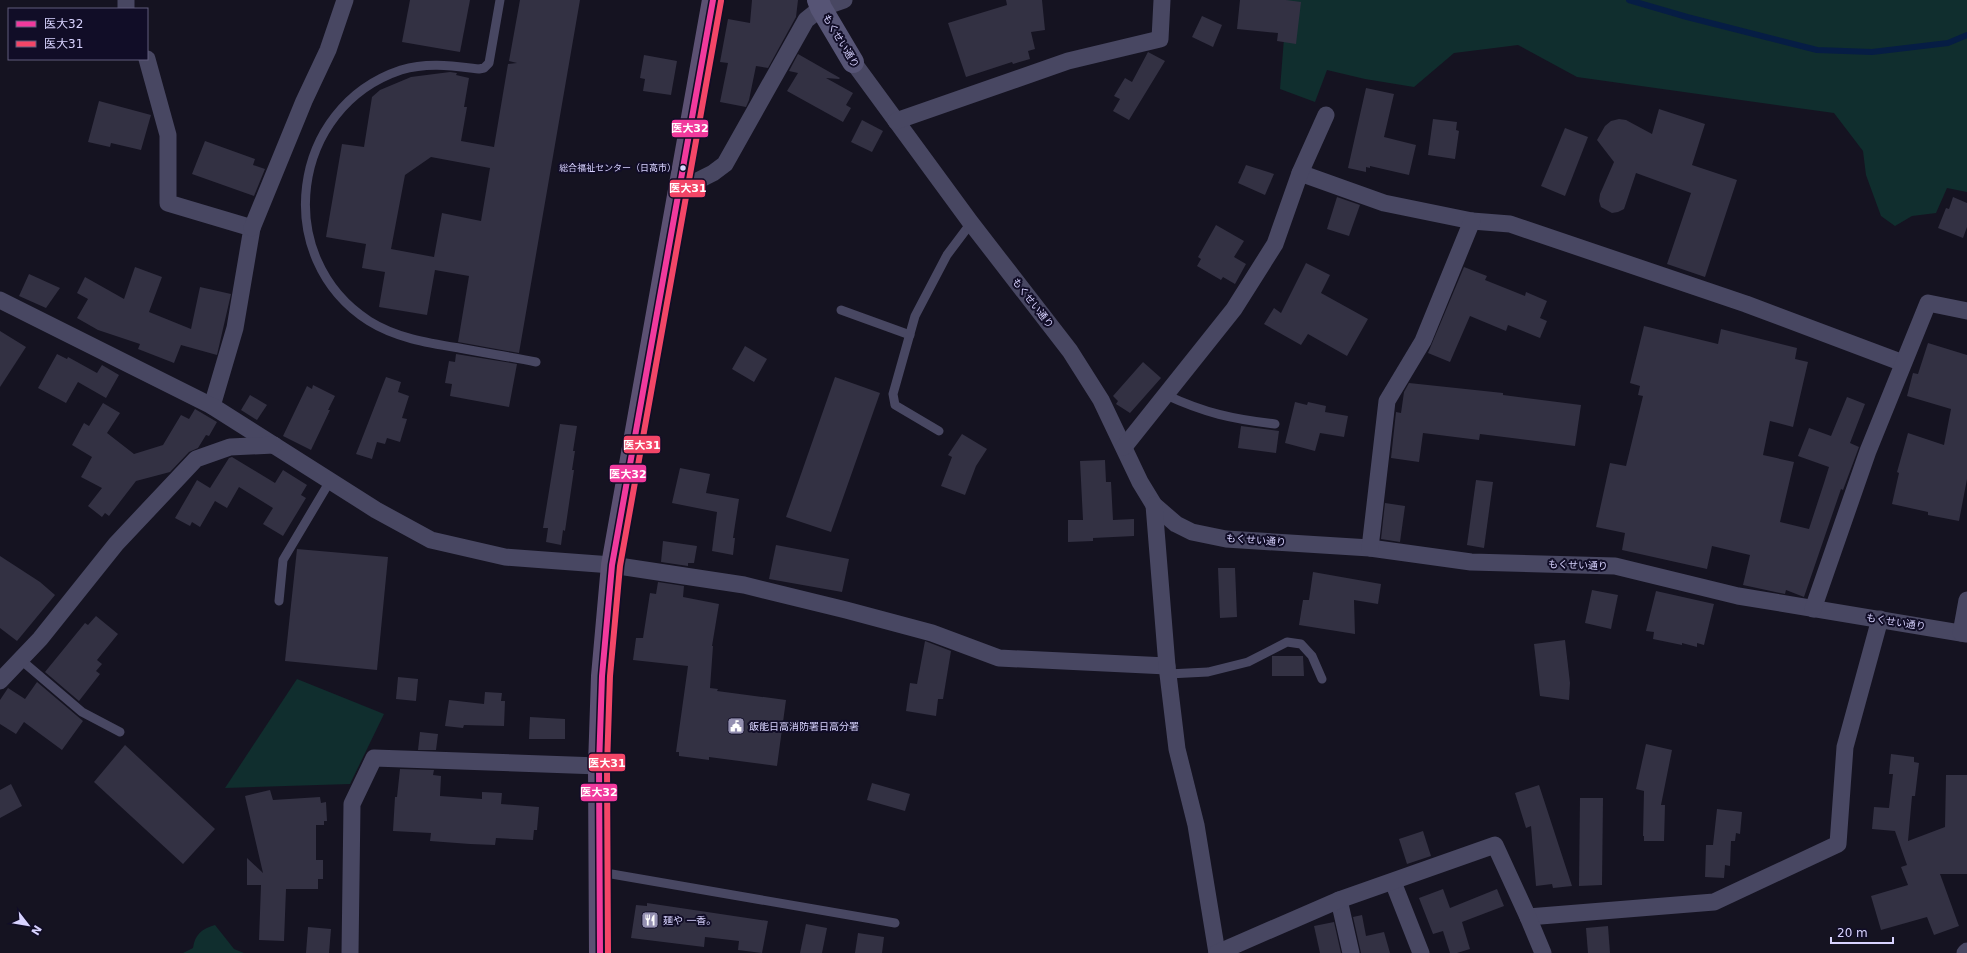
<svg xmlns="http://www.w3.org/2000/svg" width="1967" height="953" font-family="'DejaVu Sans','Noto Sans JP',sans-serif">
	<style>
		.green { fill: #102e2e }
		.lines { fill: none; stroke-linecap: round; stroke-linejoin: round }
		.stream { stroke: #061d44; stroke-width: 6 }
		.building { fill: #333143; fill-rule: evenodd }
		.lane { stroke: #484762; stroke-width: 9 }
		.street { stroke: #484762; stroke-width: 17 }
		.secondary { stroke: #565475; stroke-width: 22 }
		.primary { stroke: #5c5173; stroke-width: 22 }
		.bus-1-casing { stroke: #110d27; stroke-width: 9 }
		.bus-2-casing { stroke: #110d27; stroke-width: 9 }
		.bus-1 { stroke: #f13a9d; stroke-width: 6 }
		.bus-2 { stroke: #f34667; stroke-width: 6 }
		.bus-dot { fill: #d8d3ff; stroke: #110d27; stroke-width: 1.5 }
		.labels { text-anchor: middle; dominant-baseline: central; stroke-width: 4; stroke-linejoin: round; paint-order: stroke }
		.bus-label { font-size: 9px; fill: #d8d3ff; stroke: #110d27; text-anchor: end }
		.street-label { font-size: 10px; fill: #d8d3ff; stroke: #110d27 }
		.poi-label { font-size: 10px; fill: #d8d3ff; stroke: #110d27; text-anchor: start }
		.line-badge { stroke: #110d27; stroke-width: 1.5 }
		.badge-label { font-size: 11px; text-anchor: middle; font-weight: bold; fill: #fff }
	</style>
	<rect width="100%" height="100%" fill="#151321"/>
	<g class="green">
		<polygon points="1287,0 1967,0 1967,192 1947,188 1936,213 1912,216 1895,226 1881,216 1866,175 1863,151 1834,113 1577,77 1518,45 1454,53 1414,87 1365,79 1327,70 1315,102 1280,89"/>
		<polygon points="297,679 384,714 350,784 225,788"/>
		<path d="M215,925L234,949L244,953H183L193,948C195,934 202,929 215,925Z"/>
	</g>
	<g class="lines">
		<polyline class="stream" points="1629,0 1687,17 1817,50 1872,52 1948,43 1967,35"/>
	</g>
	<g class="building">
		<polygon points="410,0 470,0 460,52 402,42"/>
		<path d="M520,0H580L519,353L458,342L469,276L435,270L427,315L379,307L385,272L362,268L366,244L326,237L342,144L364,147L372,97L380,90L411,77L450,72L457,73L456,75L469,78L464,107H467L461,141L494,147L508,64L517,63L509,61ZM431,157L490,168L481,221L442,213L434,257L391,249L405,175Z"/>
		<polygon points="752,0 798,0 796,17 768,68 756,66 749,100 746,107 720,102 728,63 720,62 728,19 750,23"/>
		<polygon points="1006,0 1042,0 1045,30 1031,32 1035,49 1028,51 1030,59 1013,64 1012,62 966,77 948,23 1007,5"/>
		<polygon points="1240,0 1286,0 1301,2 1296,44 1277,41 1278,33 1237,29"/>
		<polygon points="1202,16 1222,25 1213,47 1192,37"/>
		<polygon points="1148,52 1165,61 1129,120 1113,111 1120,99 1114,96 1125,78 1132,82"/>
		<polygon points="798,54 840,78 839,79 826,78 853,93 846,105 851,108 843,122 787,91 798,73 789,71"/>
		<polygon points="644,55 677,61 671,95 643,91 645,79 640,78"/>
		<polygon points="1366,88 1394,94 1384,137 1416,145 1409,175 1370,166 1370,168 1366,167 1366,172 1348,168"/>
		<polygon points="99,101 151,115 141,150 111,143 110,147 88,142"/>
		<polygon points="1659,109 1705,124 1692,165 1737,180 1705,277 1667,264 1691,193 1636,173 1624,209 1618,212 1612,213 1601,207 1599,201 1600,194 1614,162 1597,140 1605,126 1611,121 1619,119 1626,120 1652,134"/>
		<polygon points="1433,119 1457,122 1456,130 1459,131 1455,159 1428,155"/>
		<polygon points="862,120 883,131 872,152 851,142"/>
		<polygon points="1565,128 1588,137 1565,196 1541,186"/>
		<polygon points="205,141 255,159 253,165 265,169 254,196 192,174"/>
		<polygon points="1246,165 1274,174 1265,195 1238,183"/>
		<polygon points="1337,197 1360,205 1349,236 1327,229"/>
		<polygon points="1953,197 1967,203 1967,227 1963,238 1938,228 1946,208 1949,209"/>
		<polygon points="1216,225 1244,241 1234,257 1246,264 1235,284 1223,277 1221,280 1197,266 1201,259 1198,257"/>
		<polygon points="1306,263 1330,275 1321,293 1368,319 1347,356 1308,334 1301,345 1264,324 1274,308 1281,313"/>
		<polygon points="135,267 162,277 149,312 191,329 200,287 231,294 217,355 181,345 174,363 138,349 140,344 98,330 77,318 88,299 77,293 85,277 124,299"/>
		<polygon points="1464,267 1487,276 1485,280 1525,296 1526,292 1547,301 1540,318 1547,321 1540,338 1508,325 1506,331 1470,316 1450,362 1428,353"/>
		<polygon points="29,274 60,288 46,308 19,296"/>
		<polygon points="1644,326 1718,344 1721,329 1797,348 1795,359 1808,362 1793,427 1770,421 1763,455 1794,462 1780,522 1809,529 1824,483 1829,467 1798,456 1809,428 1831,436 1847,397 1865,404 1850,443 1859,447 1843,490 1841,489 1804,597 1786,590 1785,594 1743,585 1750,555 1712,546 1707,569 1622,550 1625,533 1596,527 1610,463 1626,466 1643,396 1638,395 1640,386 1630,383"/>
		<polygon points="0,331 26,347 0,387"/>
		<polygon points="1928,343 1967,355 1967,479 1959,521 1928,515 1928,512 1892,504 1899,473 1897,472 1908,433 1944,445 1951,409 1907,396 1913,373 1918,374"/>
		<polygon points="745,346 767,359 754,382 732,369"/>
		<polygon points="57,354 67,359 68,357 97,373 102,365 119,375 106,398 78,382 66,403 38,388"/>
		<polygon points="456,354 517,364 509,407 450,396 452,384 445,383 449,361 455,362"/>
		<polygon points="1143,362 1161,378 1130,413 1116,404 1118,401 1113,396"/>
		<polygon points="386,377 401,382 398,392 409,396 402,418 407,419 400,442 387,438 385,444 377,442 372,459 356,454"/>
		<polygon points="835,377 880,393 831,532 786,517"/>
		<polygon points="1409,383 1503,393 1503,395 1581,405 1575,446 1480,434 1479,440 1423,433 1419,462 1391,458 1396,412 1401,413 1404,392"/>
		<polygon points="313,385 335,396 328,410 330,410 311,450 283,436 307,386 312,389"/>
		<polygon points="250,395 267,405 257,420 241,410"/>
		<polygon points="1295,402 1307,405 1308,402 1326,406 1325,412 1348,416 1344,437 1320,433 1315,451 1285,443"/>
		<polygon points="103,403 120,413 107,433 134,454 163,445 181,415 189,419 195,409 217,422 209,436 206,435 198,448 189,452 170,472 136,481 109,516 105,513 102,517 88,506 102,488 81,477 92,457 72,445 84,423 89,426"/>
		<polygon points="560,424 577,426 573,451 575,451 572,470 574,470 565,531 563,530 561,545 546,542 548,528 543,528"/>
		<polygon points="1241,426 1279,431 1276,453 1238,448"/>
		<polygon points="962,434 987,449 976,466 965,495 941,486 952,457 948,455"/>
		<polygon points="232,457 275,483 283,470 307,485 301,495 306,498 283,536 263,524 273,508 239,487 227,508 215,501 200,527 192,522 190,526 175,518 197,480 210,488 229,458"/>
		<polygon points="1105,460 1106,482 1111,482 1113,520 1134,519 1134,536 1093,538 1093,541 1068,542 1068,520 1083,520 1080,461"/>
		<polygon points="680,468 710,474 706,493 739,499 733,538 735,538 733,555 712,551 717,512 672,503"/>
		<polygon points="1476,480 1493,482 1484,548 1467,545"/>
		<polygon points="1385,503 1405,506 1400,542 1381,539"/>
		<polygon points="663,541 697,546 694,563 688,563 688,566 661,562"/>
		<polygon points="776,545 849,559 842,592 769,579"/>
		<polygon points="297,549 388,557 377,670 285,661"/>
		<polygon points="0,556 40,582 55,595 17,641 0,628"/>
		<polygon points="1218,568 1235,568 1237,617 1220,618"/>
		<polygon points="1313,572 1381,584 1378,604 1354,600 1355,634 1299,625 1303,600 1309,600"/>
		<polygon points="658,582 684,586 683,597 719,604 712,646 713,646 710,688 718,689 717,691 786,700 777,766 709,757 709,760 679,756 679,752 676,752 688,666 633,660 636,638 643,638 650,593 656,594"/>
		<polygon points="1592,590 1618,595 1611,629 1585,623"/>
		<polygon points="1656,591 1714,604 1704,645 1697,643 1697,647 1682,643 1682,645 1653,639 1654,632 1646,631"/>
		<polygon points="96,616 118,634 97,660 102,664 96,671 100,674 79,701 45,672 85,623 88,625"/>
		<polygon points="1565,640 1570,683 1569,700 1540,696 1534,644"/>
		<polygon points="925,641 951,651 943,699 938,699 936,716 906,711 910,683 917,684"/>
		<polygon points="1272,656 1303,656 1304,676 1272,676"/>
		<polygon points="398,677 418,679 416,701 396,699"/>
		<polygon points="37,682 83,721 62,750 24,722 16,734 0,724 0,700 8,688 25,699"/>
		<polygon points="485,692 502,693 501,701 505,701 504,726 464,725 463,728 445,726 449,700 484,704"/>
		<polygon points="530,717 565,719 565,739 529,739"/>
		<polygon points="420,732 438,734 436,750 418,750"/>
		<polygon points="1646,744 1672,750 1661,805 1665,805 1664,841 1644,841 1644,836 1643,836 1644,791 1636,789"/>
		<polygon points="125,745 215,829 183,864 94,782"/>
		<polygon points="1891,754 1914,757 1914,762 1919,763 1915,796 1912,796 1908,841 1945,827 1946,775 1967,775 1967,874 1940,874 1959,926 1934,935 1927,917 1881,930 1871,896 1908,885 1901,867 1907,865 1895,831 1872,829 1874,807 1889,808 1893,774 1889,774"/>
		<polygon points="400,769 434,770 433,775 441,776 440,796 482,799 482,792 502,793 501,804 539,807 537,830 534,830 533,840 496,838 495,845 470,844 430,841 431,833 393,831 395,797 397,797"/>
		<polygon points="872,783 910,794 905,811 867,800"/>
		<polygon points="11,784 22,806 0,818 0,790"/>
		<polygon points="1539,785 1572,886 1553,888 1552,884 1536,886 1531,826 1526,828 1515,793"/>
		<polygon points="270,790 273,800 320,797 321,803 326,802 327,821 324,821 324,825 316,825 316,860 323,860 323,879 318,879 318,889 286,889 284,941 259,940 261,885 247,885 247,858 263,873 245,796"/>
		<polygon points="1580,798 1603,798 1602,885 1579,886"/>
		<polygon points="1717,809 1742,812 1740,834 1736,833 1735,841 1731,841 1730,866 1725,865 1724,878 1705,877 1706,845 1713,845"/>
		<polygon points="1423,831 1431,856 1407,864 1399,839"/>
		<polygon points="1443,889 1450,908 1497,889 1504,906 1462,922 1470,949 1457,953 1450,953 1443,931 1433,934 1419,898"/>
		<polygon points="647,903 768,921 762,953 738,950 739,941 705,937 704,947 631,938 636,905 647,906"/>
		<polygon points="1362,915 1366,936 1384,932 1390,953 1361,953 1353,917"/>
		<polygon points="1334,922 1341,953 1320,953 1314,926"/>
		<polygon points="806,924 827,928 822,953 800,953"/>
		<polygon points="1608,926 1610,953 1588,953 1586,928"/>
		<polygon points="308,927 331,929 329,953 306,953"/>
		<polygon points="858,933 884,937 882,953 855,953"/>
	</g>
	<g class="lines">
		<g class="lane">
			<path d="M500,0L489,63L484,68L479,69C453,66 428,62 401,70C290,107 271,258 369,321C396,338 428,343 459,348C485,353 511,357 536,362"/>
			<polyline points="841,310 910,335"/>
			<path d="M1166,395C1205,413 1232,419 1275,424"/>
			<polyline points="939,431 895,405 893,394 915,316 947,255 971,223"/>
			<polyline points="279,601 283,560 330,481"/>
			<polyline points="21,660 82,712 120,732"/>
			<polyline points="1168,674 1208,672 1248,662 1287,642 1301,644 1312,656 1322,679"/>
			<polyline points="600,872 895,923"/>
		</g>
		<g class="street">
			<polyline points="126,0 126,9"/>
			<polyline points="147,59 168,135 168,203 252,228 235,328 212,406"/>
			<polyline points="853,62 971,223 1070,351 1101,400 1140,482 1154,505 1176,524 1192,532 1226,539 1370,548 1471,562 1615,566 1738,596 1967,634"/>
			<polyline points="896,121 1068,61 1160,39 1162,0"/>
			<polyline points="1300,173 1384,203 1472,221 1510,224 1746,304 1903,363"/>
			<polyline points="679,190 713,173 725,164 806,20 821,8 844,0"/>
			<polyline points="252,228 304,101 328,50 345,0"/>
			<polyline points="0,300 212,406 376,510 431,540 505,557 612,565 744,585 846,610 932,633 999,658 1167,666"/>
			<polyline points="1124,447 1234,309 1275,244 1300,173 1326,115"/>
			<polyline points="1154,505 1167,666 1177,749 1196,825 1217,953"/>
			<polyline points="1370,548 1387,401 1423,341 1472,221"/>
			<polyline points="1813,609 1868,451 1928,303 1967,311"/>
			<polyline points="1961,633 1967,600"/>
			<polyline points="0,681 40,639 116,544 196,459 230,447 274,445"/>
			<polyline points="1393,882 1421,953"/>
			<polyline points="1339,900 1351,953"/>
			<polyline points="1528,917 1714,902 1838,844 1845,747 1880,619"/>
			<polyline points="350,953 352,804 374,758 599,766"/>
			<polyline points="1217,953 1339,900 1495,845 1528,917 1543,953"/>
			<polyline points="1965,953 1967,951"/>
		</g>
		<polyline class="secondary" points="818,0 821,8 853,62"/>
		<polyline class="primary" points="600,953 599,766 602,676 612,565 713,0"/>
		<g class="bus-1-casing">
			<polyline id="bus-1" points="600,953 599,766 602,676 612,565 713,0"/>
		</g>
		<g class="bus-2-casing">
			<polyline id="bus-2" points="608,953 607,766 610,676 620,566 721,1"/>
		</g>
		<use href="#bus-1" class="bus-1"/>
		<use href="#bus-2" class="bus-2"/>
	</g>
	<defs>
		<g id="civic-square" transform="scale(0.9)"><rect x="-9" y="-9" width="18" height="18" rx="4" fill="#9490b1" stroke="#110d27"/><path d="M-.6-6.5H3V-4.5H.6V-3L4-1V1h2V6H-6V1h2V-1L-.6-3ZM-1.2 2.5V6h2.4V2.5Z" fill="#fff"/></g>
		<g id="restaurant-square" transform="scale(0.9)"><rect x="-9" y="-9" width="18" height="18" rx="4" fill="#9490b1" stroke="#110d27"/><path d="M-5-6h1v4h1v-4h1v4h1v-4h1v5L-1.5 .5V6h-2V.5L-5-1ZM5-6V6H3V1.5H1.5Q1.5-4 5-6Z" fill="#fff"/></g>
	</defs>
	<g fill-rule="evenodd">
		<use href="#civic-square" x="736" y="726"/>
		<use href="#restaurant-square" x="650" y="920"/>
	</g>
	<circle class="bus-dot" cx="683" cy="168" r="3.5"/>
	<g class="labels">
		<g class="bus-label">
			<text x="676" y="168">総合福祉センター（日高市）</text>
		</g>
		<g class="street-label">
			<text transform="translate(841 41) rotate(59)">もくせい通り</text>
			<text transform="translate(1033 303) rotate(52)">もくせい通り</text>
			<text transform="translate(1256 540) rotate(4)">もくせい通り</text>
			<text transform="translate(1578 565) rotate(2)">もくせい通り</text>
			<text transform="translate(1896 622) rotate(9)">もくせい通り</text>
		</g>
		<g class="poi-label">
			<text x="749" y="726">飯能日高消防署日高分署</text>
			<text x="663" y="920">麺や 一香。</text>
		</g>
	</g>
	<g class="line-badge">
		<rect x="671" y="119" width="38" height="19" rx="4" fill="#f13a9d"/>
		<rect x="669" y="179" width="37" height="19" rx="4" fill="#f34667"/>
		<rect x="623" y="435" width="38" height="19" rx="4" fill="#f34667"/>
		<rect x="609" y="464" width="38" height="19" rx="4" fill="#f13a9d"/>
		<rect x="588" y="753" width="38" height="19" rx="4" fill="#f34667"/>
		<rect x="580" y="783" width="38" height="19" rx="4" fill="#f13a9d"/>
	</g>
	<g class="badge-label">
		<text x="690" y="132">医大32</text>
		<text x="688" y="192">医大31</text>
		<text x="642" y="449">医大31</text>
		<text x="628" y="478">医大32</text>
		<text x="607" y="767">医大31</text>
		<text x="599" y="796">医大32</text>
	</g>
	<rect x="8" y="8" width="140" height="52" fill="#110d27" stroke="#615c7d"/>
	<rect x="16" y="21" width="20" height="6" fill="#f13a9d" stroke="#615c7d"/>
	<text x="44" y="28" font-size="12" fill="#d8d3ff">医大32</text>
	<rect x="16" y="41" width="20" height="6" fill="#f34667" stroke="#615c7d"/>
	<text x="44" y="48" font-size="12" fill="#d8d3ff">医大31</text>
	<g transform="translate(28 925) rotate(121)" stroke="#110d27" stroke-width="3" paint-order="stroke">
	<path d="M0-3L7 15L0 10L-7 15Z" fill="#d8d3ff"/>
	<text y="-6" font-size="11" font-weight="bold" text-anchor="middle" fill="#d8d3ff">N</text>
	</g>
	<path d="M1831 937v6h62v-6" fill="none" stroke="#d8d3ff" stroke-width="2"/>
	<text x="1837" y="937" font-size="12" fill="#d8d3ff" stroke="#110d27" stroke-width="3" paint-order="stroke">20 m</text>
</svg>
